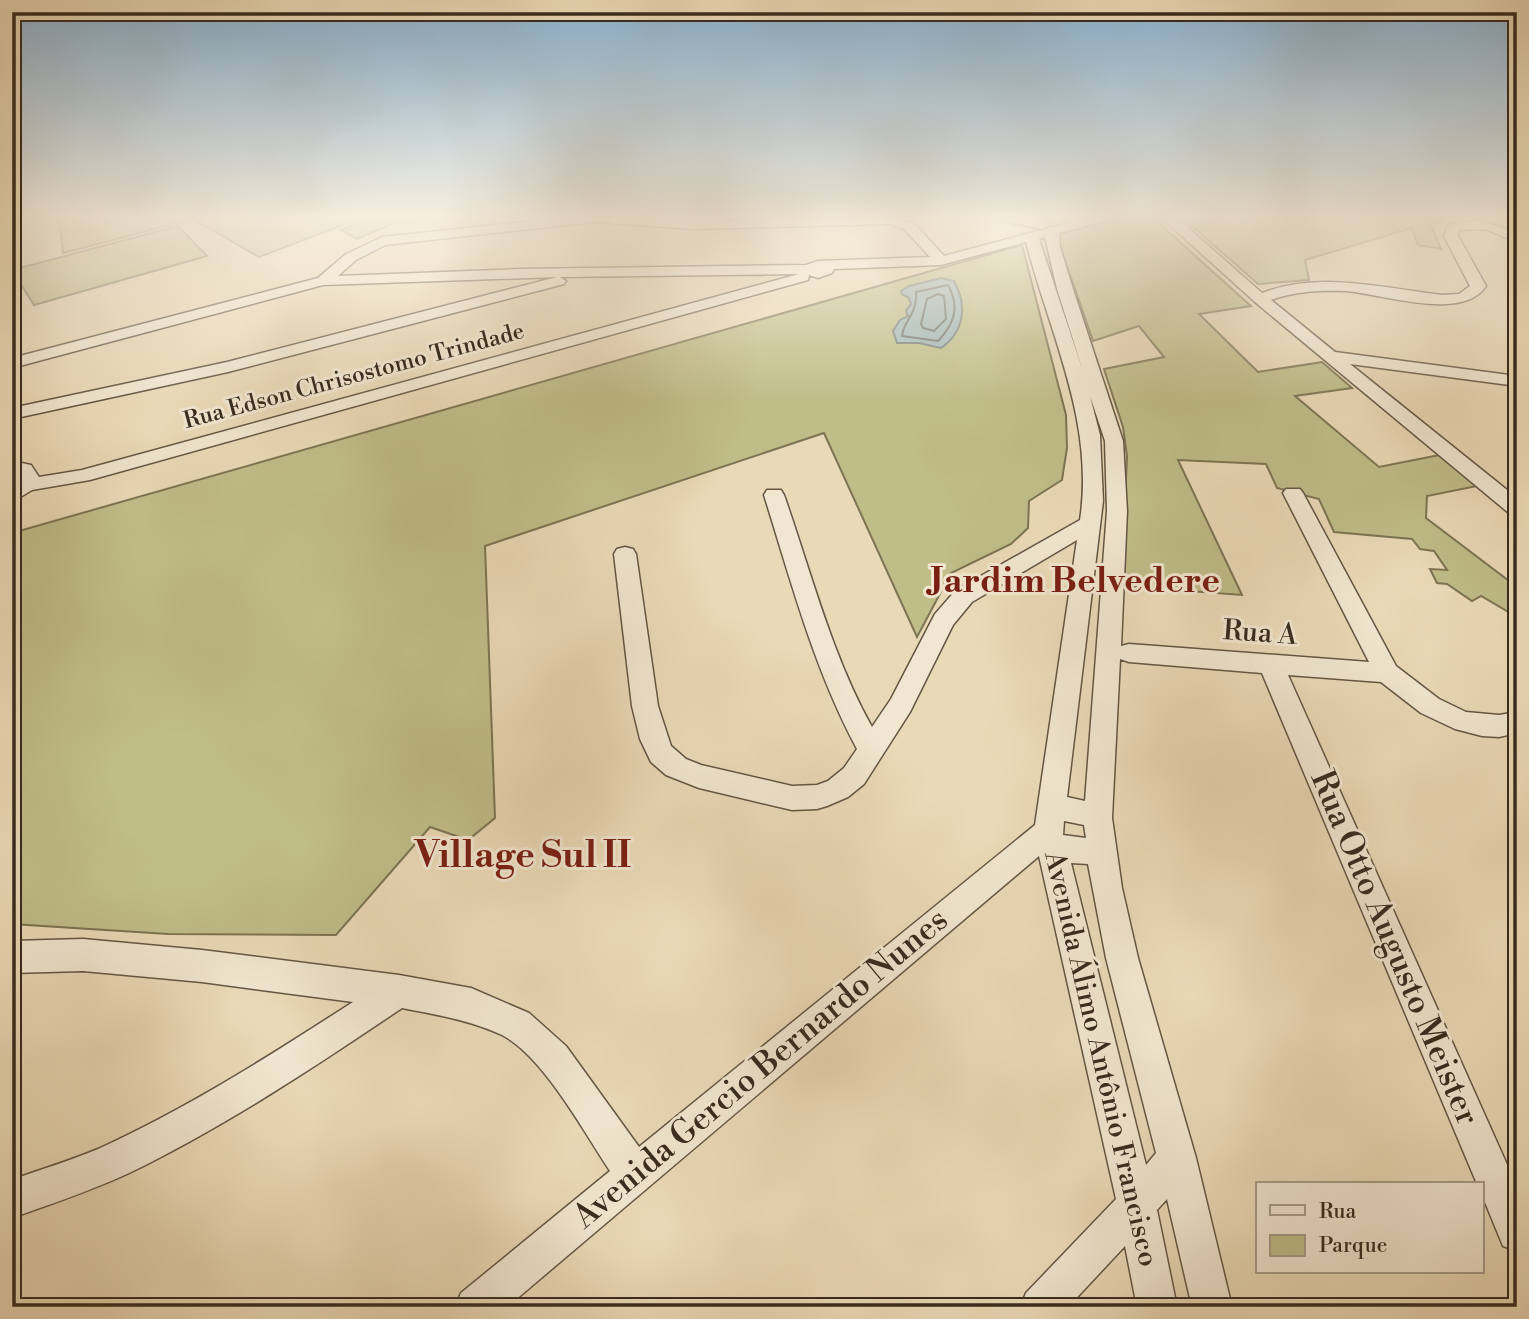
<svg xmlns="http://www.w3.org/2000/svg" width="1529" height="1319" font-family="'Libre Bodoni',serif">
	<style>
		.green { fill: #bfbd88; stroke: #7c7454; stroke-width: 2 }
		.water { fill: #9eb7ba; stroke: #757f7c; stroke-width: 2 }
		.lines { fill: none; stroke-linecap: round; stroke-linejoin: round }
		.shore { stroke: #6b716c; stroke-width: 2 }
		.minor-casing { stroke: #645645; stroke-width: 3 }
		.minor { fill: #f1e6d0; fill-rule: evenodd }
		.labels { text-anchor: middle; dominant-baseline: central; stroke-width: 6; stroke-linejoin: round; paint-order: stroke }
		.far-street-label { font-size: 23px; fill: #382b1f; stroke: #f1e6d0 }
		.street-label { font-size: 28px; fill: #382b1f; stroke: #f1e6d0 }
		.near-street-label { font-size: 33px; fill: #382b1f; stroke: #f1e6d0 }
		.district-label { font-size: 35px; font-weight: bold; fill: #7a1f14; stroke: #f1e6d0 }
		.near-neighbourhood-label { font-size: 37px; font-weight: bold; fill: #7a1f14; stroke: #f1e6d0 }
	</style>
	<rect width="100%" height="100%" fill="#ead9b6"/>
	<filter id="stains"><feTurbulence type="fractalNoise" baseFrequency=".00286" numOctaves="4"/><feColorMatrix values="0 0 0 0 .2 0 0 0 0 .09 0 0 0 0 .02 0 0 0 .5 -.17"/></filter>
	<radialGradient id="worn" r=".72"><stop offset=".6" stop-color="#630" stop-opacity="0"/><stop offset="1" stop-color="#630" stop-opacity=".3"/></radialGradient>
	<g class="green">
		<polygon points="62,218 361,218 259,257 193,219 63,253 59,219"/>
		<polygon points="369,218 432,218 394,223 357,239 341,230"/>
		<polygon points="1120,218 1153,218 1251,306 1199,314 1258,372 1322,362 1352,388 1295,396 1379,467 1439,455 1477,486 1427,496 1426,518 1517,587 1517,617 1481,596 1472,601 1447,584 1437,583 1430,569 1447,570 1434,551 1420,549 1412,539 1334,532 1319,499 1277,488 1266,464 1178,460 1242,595 1121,586 1127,456 1123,427 1104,369 1164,357 1139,326 1093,341 1056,234"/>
		<polygon points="1183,218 1450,218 1430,224 1441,249 1418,245 1412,228 1305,260 1309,280 1258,284"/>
		<polygon points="178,226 207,256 34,305 12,270"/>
		<polygon points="1022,245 1066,415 1067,448 1062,480 1029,501 1028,528 1011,544 951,573 917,637 824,433 485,546 495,818 468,840 430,827 336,935 168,934 12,924 12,533"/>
	</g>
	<path class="water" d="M941,278L954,281C968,306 964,332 941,348L919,343H897L893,331L900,320L908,316L906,311L911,304L909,298L902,294L901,291L909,286Z"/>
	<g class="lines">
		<g class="shore">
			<path d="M948,285C960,307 955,323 938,341L902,336C904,319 917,316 916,292Z"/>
			<polygon points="938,294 944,296 946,319 934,331 923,328 921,324 927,299"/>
		</g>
		<g class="minor-casing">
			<g id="minor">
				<path d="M562,218H646L693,221L897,218L914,223L944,256L1086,218H1106L1105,221L1059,233L1060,247L1073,289L1123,441L1127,511L1121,646L1129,644L1369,662L1283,493L1286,489H1300L1303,493L1396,666L1439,699L1466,712L1499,715L1517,712V733L1499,737L1482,736L1455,729L1421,713L1381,682L1288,675L1517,1187V1251L1503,1246L1482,1195V1184H1477L1262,673L1129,662L1120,659L1112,818L1122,888L1138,958L1196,1158L1232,1307H1192L1167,1199L1157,1210L1177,1307H1137L1125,1246L1068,1307H1020L1026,1293L1116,1199L1039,856L507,1307H455L461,1293L610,1171C584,1132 543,1056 502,1035C470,1020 437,1015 402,1008C313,1068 224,1127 127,1174C90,1191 51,1204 12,1218V1180C41,1169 70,1161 98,1149C188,1108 271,1055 353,1002L202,982L83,971L12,973V941L83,939L202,950L399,975L471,988L529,1013L566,1046L639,1147L1035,825L1077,540L972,602L953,625L910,712L864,784L848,797L827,806L817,809L792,810L699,788L666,775L651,762L640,739L632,706L614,554L617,549L625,547L633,549L636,554L658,706L671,746L686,759L701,765L792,786L817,785L828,781L844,768L857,749C814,669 791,581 764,495L767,490H781L784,495C811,572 832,656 872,727L891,699L935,614L956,590L1080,520C1095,422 1050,335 1026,242L941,265L834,269L832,273L818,278L809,275L808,280L90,480L32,490L12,502V486L20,476L12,473V461L31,465L39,477L82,470L799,274L560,277L566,281L564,284L228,372L12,419V408L227,362L557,277L323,285L12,368V358L318,278L346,254L382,237ZM595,222L693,229L890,224L904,229L930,257L818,261L806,265L521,269L338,276L356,260L385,245ZM1045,237L1057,289L1083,371L1039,239ZM1090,396L1105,441L1107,511L1085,801L1067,797L1103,501L1100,435ZM1064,821L1084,825L1086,838L1063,835ZM1071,863L1088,864L1106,958L1156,1153L1146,1165Z"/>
				<polygon points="1000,218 1025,218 1047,222 1049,225 1042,229 1002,221"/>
				<path d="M1162,218H1177L1262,293C1321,271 1382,288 1442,295L1459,294L1470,286L1444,236L1448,225L1477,220L1517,232V242L1485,229L1459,230L1458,236L1486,286C1463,322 1383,294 1346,291C1320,290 1296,291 1271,300L1335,352L1517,376V386L1350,364L1517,498V516L1510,514L1255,302Z"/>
			</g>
		</g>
		<use href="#minor" class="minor"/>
	</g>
	<linearGradient id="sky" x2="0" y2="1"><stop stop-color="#8ab5d6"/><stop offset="0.54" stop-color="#f6eede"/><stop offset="1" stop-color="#f6eede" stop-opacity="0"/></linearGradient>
	<rect width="1529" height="402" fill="url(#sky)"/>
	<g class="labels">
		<g class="far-street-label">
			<text transform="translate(354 376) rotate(-15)">Rua Edson Chrisostomo Trindade</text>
		</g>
		<g class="street-label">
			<text transform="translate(1260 633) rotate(4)">Rua A</text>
			<text transform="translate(1101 1059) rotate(77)">Avenida Álimo Antônio Francisco</text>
		</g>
		<g class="near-street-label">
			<text transform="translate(1394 948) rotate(67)">Rua Otto Augusto Meister</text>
			<text transform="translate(761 1069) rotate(-40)">Avenida Gercio Bernardo Nunes</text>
		</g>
		<g class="district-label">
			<text x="1075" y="581">Jardim Belvedere</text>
		</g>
		<g class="near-neighbourhood-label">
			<text x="523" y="856">Village Sul II</text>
		</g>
	</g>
	<rect width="1529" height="1319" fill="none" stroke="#ead9b6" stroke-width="42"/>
	<rect x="14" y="14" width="1501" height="1291" fill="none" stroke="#382b1f" stroke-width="3.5"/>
	<rect x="21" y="21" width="1487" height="1277" fill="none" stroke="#382b1f" stroke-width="2"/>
	<rect x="1256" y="1182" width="228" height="91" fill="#f1e6d0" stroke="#a79b89" stroke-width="2"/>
	<rect x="1270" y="1205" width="35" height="10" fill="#f1e6d0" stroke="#a79b89" stroke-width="2"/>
	<text x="1319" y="1218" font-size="21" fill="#382b1f">Rua</text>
	<rect x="1270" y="1235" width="35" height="21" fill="#bfbd88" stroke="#a79b89" stroke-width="2"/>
	<text x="1319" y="1252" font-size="21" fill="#382b1f">Parque</text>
	<rect width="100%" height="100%" filter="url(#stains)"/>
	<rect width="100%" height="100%" fill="url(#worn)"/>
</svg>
